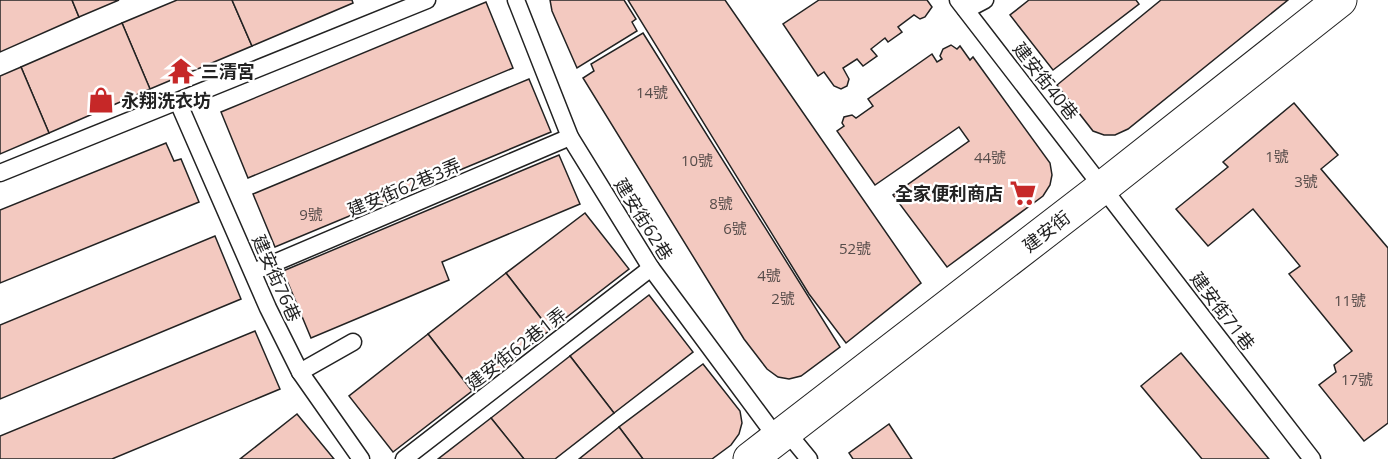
<svg xmlns="http://www.w3.org/2000/svg" width="1388" height="459" font-family="'Open Sans','Noto Sans TC',sans-serif">
	<style>
		.building { fill: #f3c9c0; stroke: #222; stroke-width: 1.5 }
		.lines { fill: none; stroke-linecap: round; stroke-linejoin: round }
		.lane-casing { stroke: #222; stroke-width: 19 }
		.street-casing { stroke: #222; stroke-width: 35 }
		.lane { stroke: #fff; stroke-width: 16 }
		.street { stroke: #fff; stroke-width: 33 }
		.labels { text-anchor: middle; dominant-baseline: central; stroke-width: 4.5; stroke-linejoin: round; paint-order: stroke }
		.number-label { font-size: 15px; fill: #564c4a }
		.poi-label { font-size: 18px; font-weight: bold; fill: #222; stroke: #fff; text-anchor: start }
		.street-label { font-size: 18px; fill: #222; stroke: #fff }
	</style>
	<rect width="100%" height="100%" fill="#fff"/>
	<g class="building">
		<polygon points="0,0 72,0 79,17 0,52"/>
		<polygon points="72,0 119,0 79,17"/>
		<polygon points="177,0 232,0 252,46 150,89 122,23"/>
		<polygon points="232,0 352,0 353,3 252,46"/>
		<polygon points="550,0 624,0 636,19 632,22 637,31 577,68 552,11"/>
		<polygon points="628,0 725,0 921,283 846,343 809,294"/>
		<polygon points="819,0 927,0 932,7 925,17 920,19 914,15 898,27 902,32 888,42 885,38 871,49 877,56 863,66 857,59 843,68 849,79 847,86 841,89 834,86 824,72 818,76 783,24"/>
		<polygon points="1029,0 1136,0 1139,4 1053,70 1010,15"/>
		<polygon points="1161,0 1288,0 1128,129 1115,135 1104,135 1093,131 1057,85"/>
		<polygon points="486,2 513,68 248,178 221,112"/>
		<polygon points="122,23 150,89 49,133 21,67"/>
		<polygon points="643,33 840,347 801,376 789,379 778,377 767,369 744,339 583,78 594,71 591,64"/>
		<polygon points="951,45 957,49 960,46 970,60 973,57 1050,163 1052,175 1050,185 1043,196 947,267 893,195 969,141 959,127 875,185 837,131 844,126 842,123 844,117 852,115 856,118 873,106 868,99 932,54 937,62 942,59 940,56 943,49"/>
		<polygon points="21,67 49,133 0,154 0,76"/>
		<polygon points="529,79 551,132 275,247 253,194"/>
		<polygon points="1294,103 1338,155 1321,169 1388,248 1388,423 1364,441 1319,385 1336,372 1334,365 1352,351 1289,274 1300,266 1253,209 1208,246 1176,209 1228,167 1223,162"/>
		<polygon points="166,143 174,161 181,159 199,202 0,283 0,210"/>
		<polygon points="559,155 580,204 442,262 449,280 311,338 283,271"/>
		<polygon points="585,213 629,269 550,330 506,273"/>
		<polygon points="215,236 241,299 0,399 0,325"/>
		<polygon points="506,273 550,330 472,391 428,334"/>
		<polygon points="649,295 693,352 614,413 570,356"/>
		<polygon points="255,331 280,389 112,459 0,459 0,436"/>
		<polygon points="428,334 472,391 393,452 349,396"/>
		<polygon points="1181,353 1269,459 1202,459 1141,386"/>
		<polygon points="570,356 614,413 555,459 524,459 491,418"/>
		<polygon points="703,364 740,411 742,423 739,434 731,445 712,459 643,459 619,427"/>
		<polygon points="297,414 334,459 240,459"/>
		<polygon points="491,418 524,459 438,459"/>
		<polygon points="889,424 912,459 853,459 849,453"/>
		<polygon points="619,427 643,459 579,459"/>
	</g>
	<g class="lines">
		<g class="lane-casing">
			<g id="lane">
				<polyline points="516,0 570,137 651,268 777,438"/>
				<polyline points="958,0 1312,459"/>
				<polyline points="966,10 985,0"/>
				<polyline points="178,102 268,308 300,372 361,459"/>
				<polyline points="0,173 427,0"/>
				<polyline points="253,272 570,137"/>
				<polyline points="300,372 353,342"/>
				<polyline points="786,431 809,459"/>
				<polyline points="404,459 651,268"/>
			</g>
		</g>
		<g class="street-casing">
			<polyline id="street" points="750,459 1103,187 1340,0"/>
		</g>
		<use href="#lane" class="lane"/>
		<use href="#street" class="street"/>
	</g>
	<defs>
		<g id="temple-bare" transform="scale(2.07)"><path d="M0-6L5-2H3V0L6.5 2.5H4V6H1.5V3h-3V6H-4V2.5H-6.5L-3 0V-2H-5Z" fill="#c62828" stroke="#fff" stroke-width="2.5" paint-order="stroke"/></g>
		<g id="shop-bare" transform="scale(2.07)"><path d="M-5-2.5h2.3a2.7 3.5 0 0 1 5.4 0H5L5.5 6h-11ZM-1.5-2.5h3a1.5 2.3 0 0 0-3 0Z" fill="#c62828" stroke="#fff" stroke-width="2.5" paint-order="stroke"/></g>
		<g id="supermarket-bare" transform="scale(2.07)"><path d="M-6-5.5h2.5l.6 2H6L4.5 2H-2.5L-4.4-4H-6ZM-1.5 3.2a1.3 1.3 0 1 0 .1 0ZM3 3.2a1.3 1.3 0 1 0 .1 0Z" fill="#c62828" stroke="#fff" stroke-width="2.5" paint-order="stroke"/></g>
	</defs>
	<g fill-rule="evenodd">
		<use href="#temple-bare" x="181" y="71"/>
		<use href="#shop-bare" x="101" y="100"/>
		<use href="#supermarket-bare" x="1023" y="193"/>
	</g>
	<g class="labels">
		<g class="number-label">
			<text x="652" y="92">14號</text>
			<text x="1277" y="156">1號</text>
			<text x="990" y="157">44號</text>
			<text x="697" y="160">10號</text>
			<text x="1306" y="181">3號</text>
			<text x="721" y="203">8號</text>
			<text x="311" y="214">9號</text>
			<text x="735" y="228">6號</text>
			<text x="855" y="248">52號</text>
			<text x="769" y="275">4號</text>
			<text x="783" y="298">2號</text>
			<text x="1350" y="300">11號</text>
			<text x="1357" y="379">17號</text>
		</g>
		<g class="poi-label">
			<text x="201" y="71">三清宮</text>
			<text x="121" y="100">永翔洗衣坊</text>
			<text x="1003" y="193" text-anchor="end">全家便利商店</text>
		</g>
		<g class="street-label">
			<text transform="translate(1046 81) rotate(52)">建安街40巷</text>
			<text transform="translate(404 187) rotate(-23)">建安街62巷3弄</text>
			<text transform="translate(644 219) rotate(58)">建安街62巷</text>
			<text transform="translate(1046 231) rotate(-38)">建安街</text>
			<text transform="translate(277 278) rotate(66)">建安街76巷</text>
			<text transform="translate(1223 311) rotate(53)">建安街71巷</text>
			<text transform="translate(516 348) rotate(-38)">建安街62巷1弄</text>
		</g>
	</g>
</svg>
